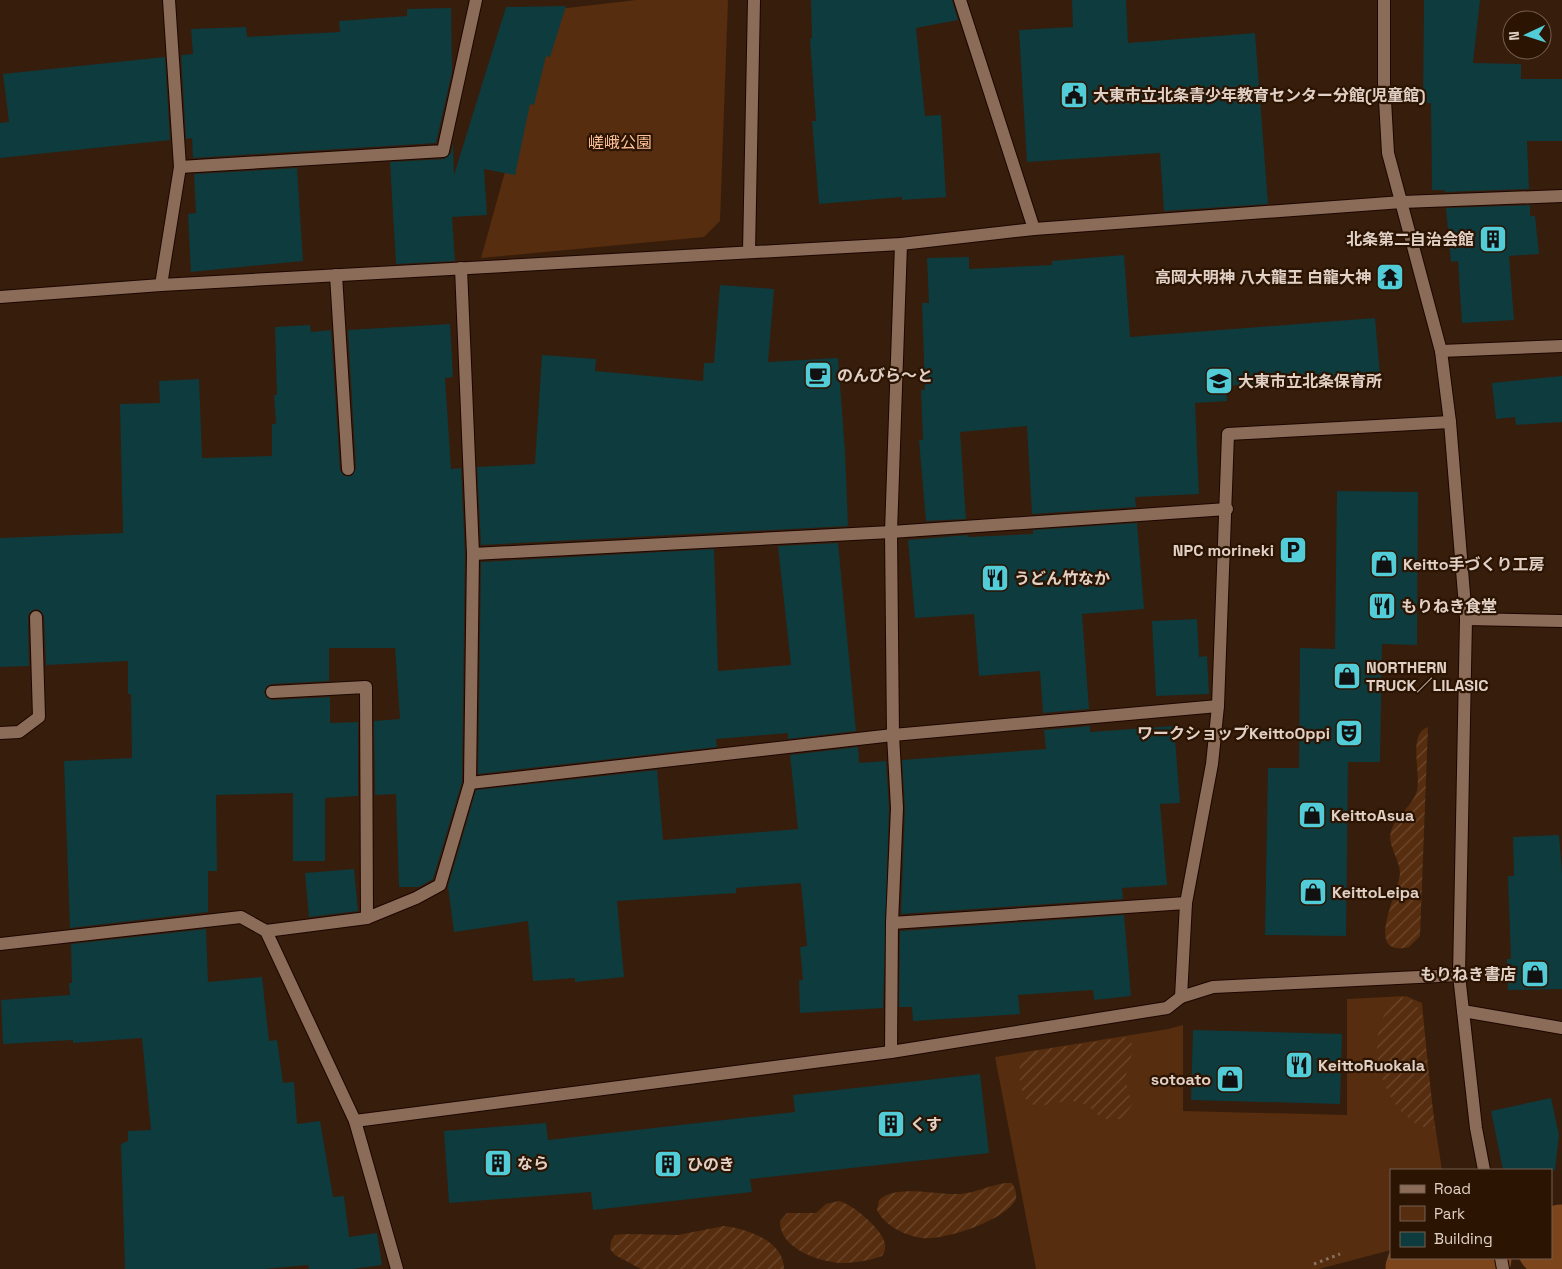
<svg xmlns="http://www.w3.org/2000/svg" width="1562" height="1269" font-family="'Space Grotesk','Noto Sans JP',sans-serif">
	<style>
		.green { fill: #562d0e }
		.garden { fill: url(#garden-furrows) }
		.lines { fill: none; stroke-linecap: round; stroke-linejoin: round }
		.river { stroke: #7d451b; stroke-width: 71 }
		.building { fill: #0e3b3e }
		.minor-casing { stroke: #1d0600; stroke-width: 14 }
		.path { stroke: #887364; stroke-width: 3; stroke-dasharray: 2.5 4; stroke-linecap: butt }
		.minor { stroke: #8b6c59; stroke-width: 12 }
		.labels { text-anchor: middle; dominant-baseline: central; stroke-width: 4.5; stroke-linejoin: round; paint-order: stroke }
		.poi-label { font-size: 16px; font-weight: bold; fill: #e1d0c5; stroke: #2c1403; text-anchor: start }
		.park-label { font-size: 16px; fill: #fec098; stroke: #2c1403 }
	</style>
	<defs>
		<pattern id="garden-furrows" width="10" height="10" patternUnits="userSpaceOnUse" patternTransform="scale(1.25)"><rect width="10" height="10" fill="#562d0e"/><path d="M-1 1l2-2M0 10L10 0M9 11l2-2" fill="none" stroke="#6e4a30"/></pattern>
	</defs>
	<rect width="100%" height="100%" fill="#371d0b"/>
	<g class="green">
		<polygon points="636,0 728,0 720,221 704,237 481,258 550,10"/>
		<polygon points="1406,996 1422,1003 1432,1106 1442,1170 1391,1170 1391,1250 1319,1269 1036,1269 995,1057 1168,1029 1183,1025 1183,1111 1347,1115 1347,999"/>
	</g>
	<g class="garden">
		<path d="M1428,727L1420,936L1409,947C1362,958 1399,893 1400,873C1400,860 1387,845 1391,832C1394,818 1410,808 1416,794C1423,776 1406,734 1428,727Z"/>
		<path d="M1401,997L1412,1000L1422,1013L1435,1128L1431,1129C1381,1119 1355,1026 1401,997Z"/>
		<path d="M1128,1037C1139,1050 1126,1064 1126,1078C1125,1087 1131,1096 1132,1105L1121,1119H1103C1095,1113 1089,1104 1078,1102C1054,1096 1026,1124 1020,1081C1018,1070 1020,1061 1027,1052Z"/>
		<path d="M1006,1183H1012C1015,1188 1018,1196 1015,1201C1003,1221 943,1241 921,1238C904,1235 885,1226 877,1210L879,1200C896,1184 937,1195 960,1194C975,1193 990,1185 1006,1183Z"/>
		<path d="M839,1201C853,1204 883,1230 885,1244C886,1249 884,1253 882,1256C871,1260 859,1262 847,1263C824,1264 779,1250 780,1221L787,1213H816L826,1204Z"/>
		<path d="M724,1226C748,1229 784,1241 784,1269H641L615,1255L610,1249L611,1241L615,1235L626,1234L678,1235Z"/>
	</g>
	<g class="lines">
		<g class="river">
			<polyline points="1551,1243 1562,1240"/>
			<polyline points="1421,1269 1476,1258"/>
		</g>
	</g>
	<g class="building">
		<polygon points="811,0 952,0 958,20 916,28 925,116 941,115 946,197 902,200 902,197 819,204 812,121 816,121 810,39 812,38"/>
		<polygon points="1072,0 1126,0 1128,43 1255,33 1268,204 1164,211 1160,153 1027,162 1019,30 1073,27"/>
		<polygon points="1424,0 1480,0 1473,63 1521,64 1521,79 1562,79 1562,141 1527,141 1529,189 1445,192 1444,190 1432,190 1431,103 1423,103"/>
		<polygon points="566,6 550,57 546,56 534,105 530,104 515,175 484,169 487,215 452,217 455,261 396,264 390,162 444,159 451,153 453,143 454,175 506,7"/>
		<polygon points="451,8 452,72 436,143 193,158 192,138 186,139 181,55 193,54 191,29 246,27 247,37 340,32 339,21 407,16 407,9"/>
		<polygon points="165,57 170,140 0,158 0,123 9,122 3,74"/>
		<polygon points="297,168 303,261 191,272 188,214 196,213 194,174"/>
		<polygon points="1530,205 1530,216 1535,216 1539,254 1509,256 1514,320 1462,323 1458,261 1451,262 1446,208"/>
		<polygon points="1124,255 1130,337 1375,318 1380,375 1226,386 1227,401 1195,403 1199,494 1135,497 1136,507 1032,514 1027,426 960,432 966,519 926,521 919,440 923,440 921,390 925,390 922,303 929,303 927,258 969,257 969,269 1052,265 1052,261"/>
		<polygon points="720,285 774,289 768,362 838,358 845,452 848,526 481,545 477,467 535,464 542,355 596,359 595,371 703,381 704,363 714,363"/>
		<polygon points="450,324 453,377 445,378 451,469 461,468 465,554 462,782 433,879 419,887 399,887 396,794 375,795 374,721 400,719 395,648 329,648 329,681 272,684 267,686 264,692 266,697 272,700 330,697 330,723 358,722 358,796 325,798 325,861 293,861 293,793 216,795 217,871 208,871 208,912 70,928 64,761 132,758 131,694 128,694 128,661 46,665 44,616 40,610 35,609 29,613 28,617 29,666 0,667 0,538 123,533 120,404 160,403 159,381 199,379 202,458 272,456 272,424 276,424 274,395 277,395 275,327 310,325 311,332 331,330 340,470 344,476 352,476 356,468 348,330"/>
		<polygon points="1562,376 1562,422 1516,425 1515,417 1496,419 1492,383"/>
		<polygon points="1337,491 1418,492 1417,645 1382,644 1380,762 1348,762 1346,936 1265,935 1268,768 1299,768 1300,648 1335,649"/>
		<polygon points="1137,523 1144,609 1082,614 1089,709 1043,713 1040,671 979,676 974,614 915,618 908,540 968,535 968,537 1033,534 1033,530"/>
		<polygon points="838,543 856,731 788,739 788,733 716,739 717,747 478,774 481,562 714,549 718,671 791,665 778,546"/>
		<polygon points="1197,619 1199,657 1207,656 1209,694 1156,696 1152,621"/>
		<polygon points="1090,726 1090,732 1174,726 1180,803 1160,804 1167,885 1122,888 1123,899 901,914 905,808 902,760 1046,749 1044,730"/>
		<polygon points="858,747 859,763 886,761 889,808 883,1008 800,1013 799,980 803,980 800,947 807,946 801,883 736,888 736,893 617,901 624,977 575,982 575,978 533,981 528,921 454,932 448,886 476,790 657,770 663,840 798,829 790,755"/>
		<polygon points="1559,835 1562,874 1562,989 1508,990 1507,959 1511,959 1508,876 1514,876 1513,837"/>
		<polygon points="354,869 358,911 309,917 305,873"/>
		<polygon points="1124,915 1131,996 1094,1000 1093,990 1018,995 1020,1014 913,1021 912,1007 899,1007 900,931"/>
		<polygon points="206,929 208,982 262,977 269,1041 277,1040 283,1083 294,1082 297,1124 320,1121 333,1197 344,1196 349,1237 377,1233 382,1265 352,1269 309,1269 308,1265 264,1269 125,1269 121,1144 128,1141 128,1131 151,1130 142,1038 73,1043 73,1040 3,1044 1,1000 70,995 69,983 72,983 71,944"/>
		<polygon points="1193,1030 1342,1034 1340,1104 1191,1100"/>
		<polygon points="980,1074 989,1153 750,1179 752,1192 593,1210 591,1192 449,1203 444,1131 546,1123 548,1140 795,1112 793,1095"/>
		<polygon points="1551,1098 1559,1135 1555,1170 1503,1170 1491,1111"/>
	</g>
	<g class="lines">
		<g class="minor-casing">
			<g id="minor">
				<polyline points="960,0 1034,229"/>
				<polyline points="1384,0 1384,83 1388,153 1441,351 1450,422 1466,619 1459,975 1476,1128 1484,1170"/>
				<polyline points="180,167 443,151 476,0"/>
				<polyline points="749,252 754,0"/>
				<polyline points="336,275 348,469"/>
				<polyline points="161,285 180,167 169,0"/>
				<polyline points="0,297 161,285 901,244 1034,229 1402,202 1562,196"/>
				<polyline points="1441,351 1562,346"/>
				<polyline points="473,554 891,532 1227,509"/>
				<polyline points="1466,619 1562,621"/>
				<polyline points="272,692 366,687 367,918"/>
				<polyline points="0,733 19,732 39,717 36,617"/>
				<polyline points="470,783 893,735 1218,706"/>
				<polyline points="892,923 1186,903"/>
				<polyline points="266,931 367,918 416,898 440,885 470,783 473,554 461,268"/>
				<polyline points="0,944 241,917 266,931 355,1121 397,1269"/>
				<polyline points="1181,997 1186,903 1212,764 1218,706 1228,434 1450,422"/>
				<polyline points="1463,1011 1562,1028"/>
				<polyline points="891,1052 892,923 897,808 893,735 891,532 901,244"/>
				<polyline points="355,1121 891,1052 1167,1008 1181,997 1213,987 1459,975"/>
				<polyline points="1501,1258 1503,1269"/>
			</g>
		</g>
		<polyline class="path" points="1314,1264 1340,1254"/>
		<use href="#minor" class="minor"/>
	</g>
	<defs>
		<g id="civic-square" transform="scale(1.4375)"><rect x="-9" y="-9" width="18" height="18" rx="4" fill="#52ccd6" stroke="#2c1403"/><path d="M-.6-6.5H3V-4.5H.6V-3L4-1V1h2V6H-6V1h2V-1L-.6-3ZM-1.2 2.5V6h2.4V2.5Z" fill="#111"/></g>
		<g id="building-square" transform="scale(1.4375)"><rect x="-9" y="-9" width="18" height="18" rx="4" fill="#52ccd6" stroke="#2c1403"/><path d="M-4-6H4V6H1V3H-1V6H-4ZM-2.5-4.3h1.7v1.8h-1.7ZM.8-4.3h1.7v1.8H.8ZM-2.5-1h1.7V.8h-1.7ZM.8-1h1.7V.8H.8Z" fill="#111"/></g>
		<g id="temple-square" transform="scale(1.4375)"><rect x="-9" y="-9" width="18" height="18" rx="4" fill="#52ccd6" stroke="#2c1403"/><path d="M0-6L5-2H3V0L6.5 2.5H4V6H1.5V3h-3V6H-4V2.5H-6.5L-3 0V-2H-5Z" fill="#111"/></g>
		<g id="cafe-square" transform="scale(1.4375)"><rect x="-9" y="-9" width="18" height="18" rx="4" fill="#52ccd6" stroke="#2c1403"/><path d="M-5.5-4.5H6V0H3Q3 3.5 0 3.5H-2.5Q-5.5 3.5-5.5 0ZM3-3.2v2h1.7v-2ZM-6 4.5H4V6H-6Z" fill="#111"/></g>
		<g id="school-square" transform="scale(1.4375)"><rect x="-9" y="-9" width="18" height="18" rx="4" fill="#52ccd6" stroke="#2c1403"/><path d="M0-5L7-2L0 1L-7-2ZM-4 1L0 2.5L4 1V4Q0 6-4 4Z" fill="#111"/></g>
		<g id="parking-square" transform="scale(1.4375)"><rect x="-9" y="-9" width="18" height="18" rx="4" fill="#52ccd6" stroke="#2c1403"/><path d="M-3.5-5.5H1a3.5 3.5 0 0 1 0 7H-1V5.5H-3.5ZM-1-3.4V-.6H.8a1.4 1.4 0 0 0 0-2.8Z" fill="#111"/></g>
		<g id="shop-square" transform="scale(1.4375)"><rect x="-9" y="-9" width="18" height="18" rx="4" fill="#52ccd6" stroke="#2c1403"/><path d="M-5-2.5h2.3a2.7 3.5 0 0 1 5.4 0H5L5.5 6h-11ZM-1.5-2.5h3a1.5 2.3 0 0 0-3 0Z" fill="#111"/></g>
		<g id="restaurant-square" transform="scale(1.4375)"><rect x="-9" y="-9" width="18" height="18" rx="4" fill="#52ccd6" stroke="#2c1403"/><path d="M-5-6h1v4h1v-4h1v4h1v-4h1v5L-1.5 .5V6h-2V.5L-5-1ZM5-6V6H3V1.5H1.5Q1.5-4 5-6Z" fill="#111"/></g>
		<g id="theatre-square" transform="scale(1.4375)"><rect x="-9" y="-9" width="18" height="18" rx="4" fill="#52ccd6" stroke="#2c1403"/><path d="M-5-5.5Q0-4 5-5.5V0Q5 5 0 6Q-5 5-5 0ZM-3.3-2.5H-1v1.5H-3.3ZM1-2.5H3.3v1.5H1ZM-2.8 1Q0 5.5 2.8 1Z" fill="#111"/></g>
	</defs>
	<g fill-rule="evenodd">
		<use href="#civic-square" x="1074" y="95"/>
		<use href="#building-square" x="1493" y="239"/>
		<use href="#temple-square" x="1390" y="277"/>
		<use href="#cafe-square" x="818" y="375"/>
		<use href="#school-square" x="1219" y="381"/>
		<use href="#parking-square" x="1293" y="550"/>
		<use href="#shop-square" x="1384" y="564"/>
		<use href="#restaurant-square" x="995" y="578"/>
		<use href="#restaurant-square" x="1382" y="606"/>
		<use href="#shop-square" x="1347" y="676"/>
		<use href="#theatre-square" x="1349" y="733"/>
		<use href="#shop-square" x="1312" y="815"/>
		<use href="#shop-square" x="1313" y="892"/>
		<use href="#shop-square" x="1535" y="974"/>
		<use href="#restaurant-square" x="1299" y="1065"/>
		<use href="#shop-square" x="1230" y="1079"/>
		<use href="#building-square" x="891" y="1124"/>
		<use href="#building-square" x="498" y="1163"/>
		<use href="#building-square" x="668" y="1164"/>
	</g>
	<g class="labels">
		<g class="poi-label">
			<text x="1093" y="95">大東市立北条青少年教育センター分館(児童館)</text>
			<text x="1474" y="239" text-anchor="end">北条第二自治会館</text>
			<text x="1371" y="277" text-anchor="end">高岡大明神 八大龍王 白龍大神</text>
			<text x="837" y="375">のんびら～と</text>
			<text x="1238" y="381">大東市立北条保育所</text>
			<text x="1274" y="550" text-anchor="end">NPC morineki</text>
			<text x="1403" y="564">Keitto手づくり工房</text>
			<text x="1014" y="578">うどん竹なか</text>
			<text x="1401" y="606">もりねき食堂</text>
			<text x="1366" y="667">NORTHERN<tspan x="1366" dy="18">TRUCK／LILASIC</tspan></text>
			<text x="1330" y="733" text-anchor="end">ワークショップKeittoOppi</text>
			<text x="1331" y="815">KeittoAsua</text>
			<text x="1332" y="892">KeittoLeipa</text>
			<text x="1516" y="974" text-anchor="end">もりねき書店</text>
			<text x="1318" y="1065">KeittoRuokala</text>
			<text x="1211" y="1079" text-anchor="end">sotoato</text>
			<text x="910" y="1124">くす</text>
			<text x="517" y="1163">なら</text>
			<text x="687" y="1164">ひのき</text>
		</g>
		<g class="park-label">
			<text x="620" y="142">嵯峨公園</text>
		</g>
	</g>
	<rect x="1390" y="1169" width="162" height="90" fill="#2c1403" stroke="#745f51"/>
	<rect x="1400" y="1185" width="25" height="8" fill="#8b6c59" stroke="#745f51"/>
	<text x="1434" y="1194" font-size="15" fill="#e1d0c5">Road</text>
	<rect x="1400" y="1206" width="25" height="15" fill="#562d0e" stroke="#745f51"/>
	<text x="1434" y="1219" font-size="15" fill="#e1d0c5">Park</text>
	<rect x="1400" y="1232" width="25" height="15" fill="#0e3b3e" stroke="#745f51"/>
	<text x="1434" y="1244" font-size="15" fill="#e1d0c5">Building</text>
	<g transform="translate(1527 35) rotate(266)"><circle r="24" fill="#2c1403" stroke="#745f51"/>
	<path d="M0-4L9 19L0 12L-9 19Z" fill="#52ccd6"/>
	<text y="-8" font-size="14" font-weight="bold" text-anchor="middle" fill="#e1d0c5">N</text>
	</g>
</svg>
